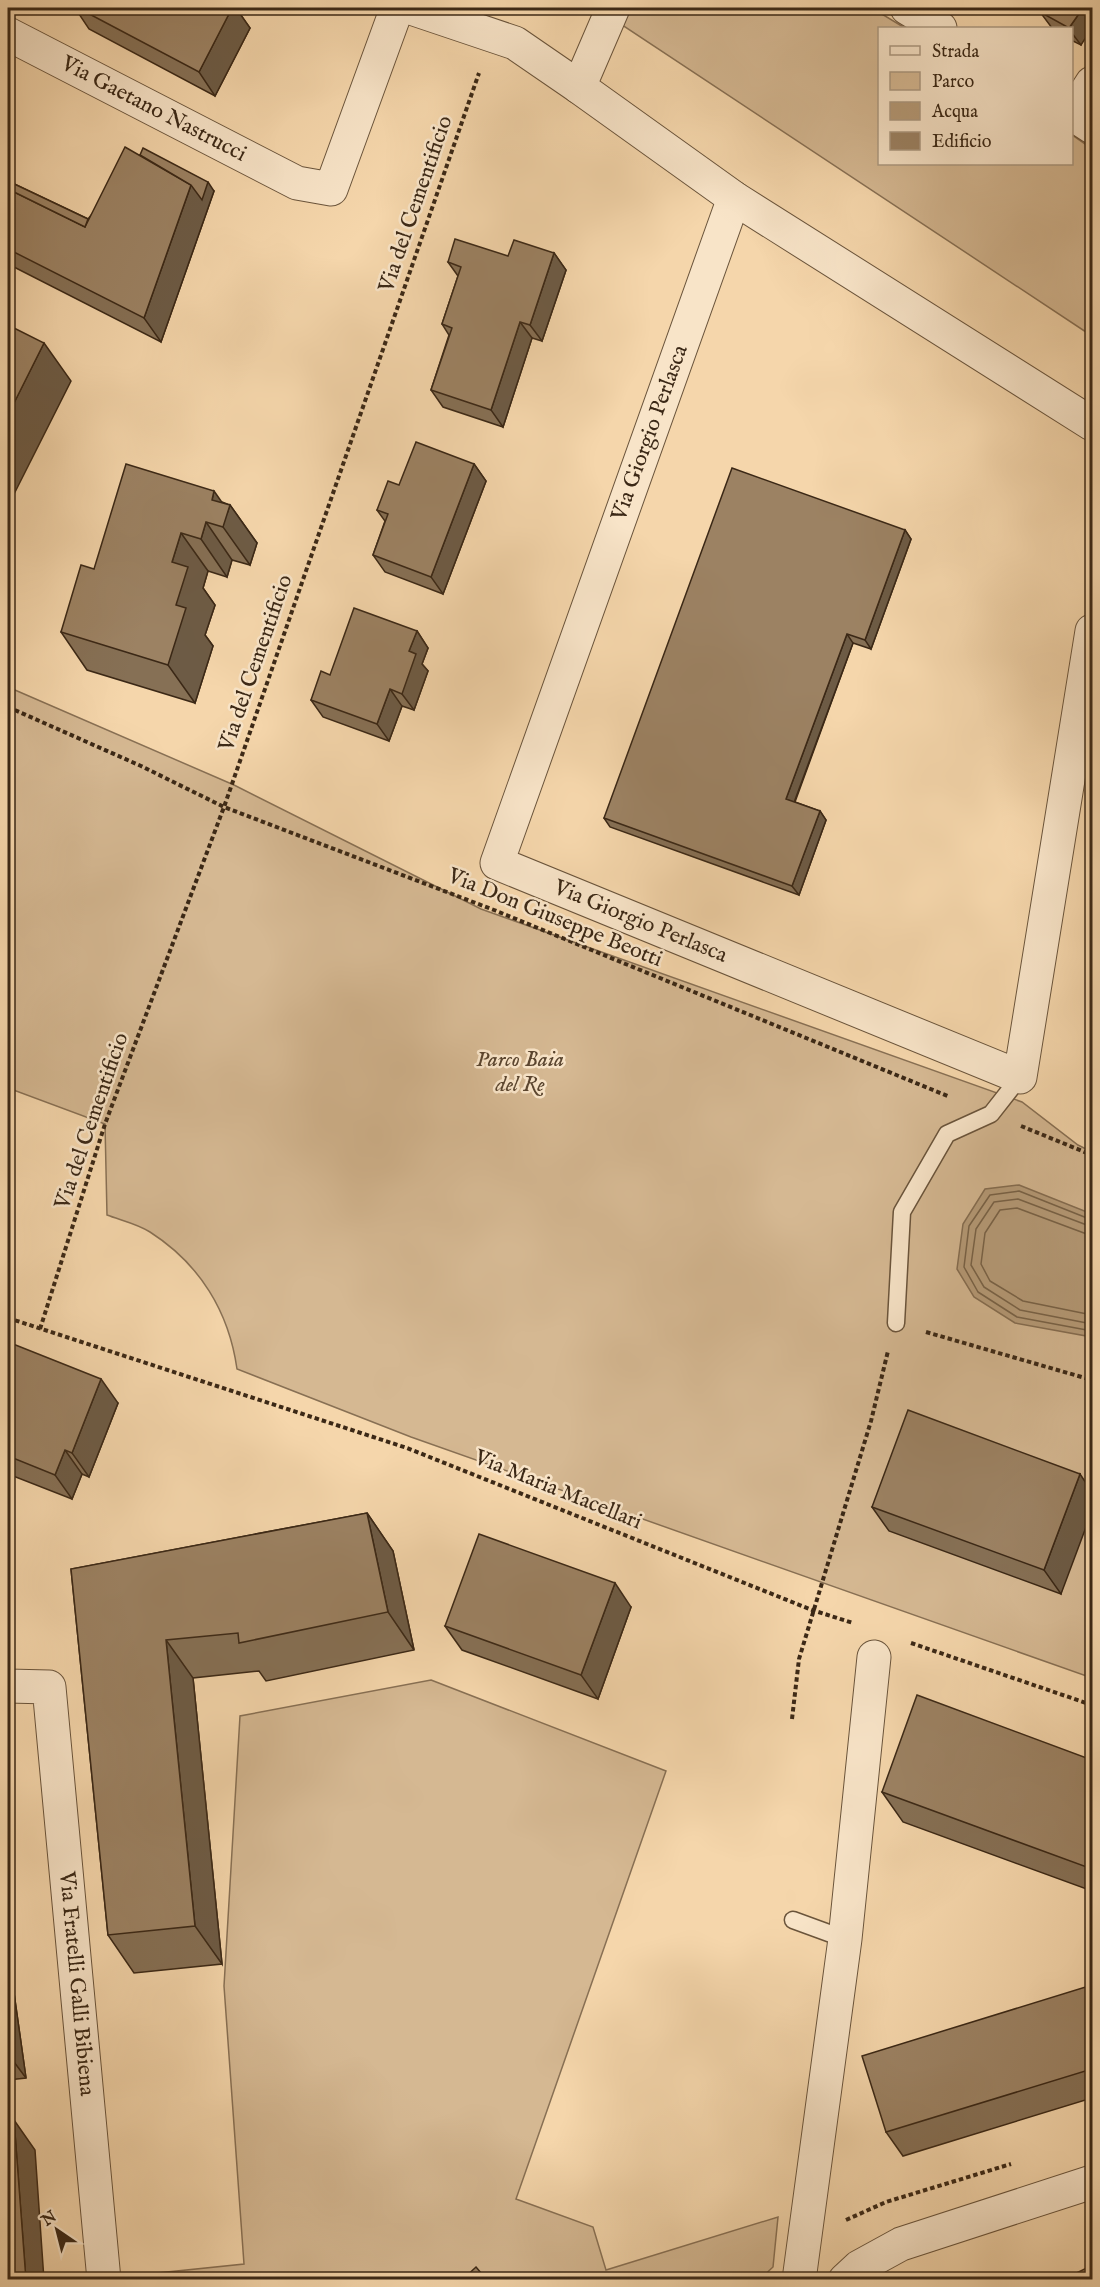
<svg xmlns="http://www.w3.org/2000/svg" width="1100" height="2287" font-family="'IM FELL English',serif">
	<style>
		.green { fill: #d5b892; stroke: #887054; stroke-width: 1.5 }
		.water { fill: #b69b78; stroke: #856d51; stroke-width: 1.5 }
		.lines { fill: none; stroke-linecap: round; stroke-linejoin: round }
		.shore { stroke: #786247; stroke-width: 1.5 }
		.service-casing { stroke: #6a543b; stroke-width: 19 }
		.minor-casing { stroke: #6a543b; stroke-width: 35 }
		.tertiary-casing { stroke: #6a543b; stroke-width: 35 }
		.path { stroke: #3b2816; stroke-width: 4; stroke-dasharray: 4.5 3; stroke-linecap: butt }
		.service { stroke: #f8e4c8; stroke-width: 16 }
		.minor { stroke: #f8e4c8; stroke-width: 33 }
		.tertiary { stroke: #f8e4c8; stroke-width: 33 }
		.wall { fill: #867055; stroke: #3b2816; stroke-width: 1.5 }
		.shaded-wall { fill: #6d5b45; stroke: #3b2816; stroke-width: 1.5 }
		.building { fill: #9c8263; stroke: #3b2816; stroke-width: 1.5 }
		.labels { text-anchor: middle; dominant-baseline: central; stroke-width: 5; stroke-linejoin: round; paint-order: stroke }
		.street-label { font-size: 22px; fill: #3b2816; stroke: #f8e4c8 }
		.park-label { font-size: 22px; font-style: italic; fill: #5a452f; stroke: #f8e4c8 }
	</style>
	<rect width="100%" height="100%" fill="#f5d6ab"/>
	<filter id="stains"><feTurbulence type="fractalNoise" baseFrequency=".00333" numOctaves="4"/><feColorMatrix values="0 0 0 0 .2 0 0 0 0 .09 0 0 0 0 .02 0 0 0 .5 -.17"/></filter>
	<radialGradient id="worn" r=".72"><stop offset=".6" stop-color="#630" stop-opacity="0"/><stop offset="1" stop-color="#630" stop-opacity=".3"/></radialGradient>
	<g class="green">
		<polygon points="621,8 872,8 905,28 880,28 880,164 1072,164 1072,135 1092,149 1092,336 616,21"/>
		<path d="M8,687L234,785L481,909L1022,1102L1078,1145L1092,1152V1678L411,1437L237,1369C229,1312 200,1264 150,1232C138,1224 120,1220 107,1215L105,1124L8,1088Z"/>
		<polygon points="431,1680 666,1771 516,2199 593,2227 606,2270 778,2217 773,2267 759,2280 148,2280 148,2274 244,2264 224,1986 240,1716"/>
	</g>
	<polygon class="water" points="1019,1185 1092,1214 1092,1337 1015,1323 974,1297 957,1269 963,1224 985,1189"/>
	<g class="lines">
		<g class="shore">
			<polyline points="1092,1220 1019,1191 990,1195 969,1226 964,1267 978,1292 1017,1317 1092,1331"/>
			<polyline points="1092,1227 1018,1199 994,1202 976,1229 971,1265 984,1287 1020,1310 1092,1324"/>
			<polyline points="1092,1236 1017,1208 1000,1210 985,1233 981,1264 990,1281 1023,1301 1092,1315"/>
		</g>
		<g class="service-casing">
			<g id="service">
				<polyline points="896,1323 902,1212 947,1134 991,1114 1020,1077"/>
				<polyline points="793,1920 845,1939"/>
			</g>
		</g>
		<g class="minor-casing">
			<g id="minor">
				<polyline points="411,8 515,43 579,87"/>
				<polyline points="613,8 579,87 734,198 1092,424"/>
				<path id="s1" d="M8,34L297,183L331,189L397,8"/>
				<polyline points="1072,114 1092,83"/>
				<path id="s2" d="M734,198L497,863L1020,1077L1092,631"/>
				<path id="s3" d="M8,1686L49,1687L104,2280"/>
				<polyline points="799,2280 845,1939 874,1657"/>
				<polyline points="845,2280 859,2267 901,2244 1092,2182"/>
			</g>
		</g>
		<g class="tertiary-casing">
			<g id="tertiary">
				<polyline points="907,8 940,28"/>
				<polyline points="1072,114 1092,127"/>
			</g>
		</g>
		<g class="path">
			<polyline points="8,707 141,766 224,807 494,910 950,1097"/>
			<polyline points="1021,1126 1092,1155"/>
			<polyline points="8,1318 407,1448 812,1610 853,1623"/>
			<polyline points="40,1329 105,1124 224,807 479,73"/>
			<polyline points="926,1332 1092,1380"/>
			<polyline points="911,1643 1092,1705"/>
			<polyline points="792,1719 799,1659 871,1421 888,1351"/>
			<polyline points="846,2220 886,2202 1011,2164"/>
		</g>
		<use href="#service" class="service"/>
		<use href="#minor" class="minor"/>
		<use href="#tertiary" class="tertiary"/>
	</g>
	<g class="wall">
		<polygon points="75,8 236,8 250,28 215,96 89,29"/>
		<polygon points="1038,8 1092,8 1081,45 1071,40 1071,28 1052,28 1040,12 1041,10"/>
		<polygon points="140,155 214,191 161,342 8,264 8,181 88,219"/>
		<polygon points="554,253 566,270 542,341 532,338 503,427 443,407 431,390 449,335 442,324 458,276 448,262 508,256"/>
		<polygon points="474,464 486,481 443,594 385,572 373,555 385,521 377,510 399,485"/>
		<polygon points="222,502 230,505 257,543 250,565 232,560 227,577 208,571 203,588 215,605 205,635 213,646 195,703 87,670 61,632 94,569"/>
		<polygon points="905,530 911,539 871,649 853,643 795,802 820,811 826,820 799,895 610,827 604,818"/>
		<polygon points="417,631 428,648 422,664 428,671 414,710 402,706 389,741 323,717 311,700 330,675"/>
		<polygon points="8,1342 118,1403 89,1477 82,1474 72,1499 8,1474"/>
		<polygon points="1080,1474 1061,1594 889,1531 872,1507"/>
		<polygon points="367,1513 393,1551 414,1650 266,1681 259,1671 193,1678 222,1964 134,1973 108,1935 71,1569"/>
		<polygon points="631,1607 598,1699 462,1650 445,1626"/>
		<polygon points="1092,1760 1092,1891 903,1822 882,1792"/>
		<polygon points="8,1984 14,1993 26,2078 8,2080"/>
		<polygon points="1092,1985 1092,2098 903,2156 886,2132"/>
	</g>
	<g class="shaded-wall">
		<polygon points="232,8 236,8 250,28 215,96 199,72"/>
		<polygon points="1083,8 1092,8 1092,28 1081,45 1071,32 1071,28 1069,28"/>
		<polygon points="208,182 214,191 161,342 144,318 191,185"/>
		<polygon points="554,253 566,270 542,341 530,325"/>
		<polygon points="520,322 532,338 503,427 491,410"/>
		<polygon points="44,343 71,381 8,506 8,415"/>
		<polygon points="474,464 486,481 443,594 431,577"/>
		<polygon points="214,491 228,511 230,505 257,543 250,565 223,527 212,500"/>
		<polygon points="206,522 232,560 227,577 201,539"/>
		<polygon points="905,530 911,539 871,649 865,640"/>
		<polygon points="181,533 208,571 203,588 215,605 205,635 213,646 195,703 168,665 172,562"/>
		<polygon points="417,631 428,648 422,664 428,671 414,710 402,694 409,651"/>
		<polygon points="847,634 853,643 792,808 786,799"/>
		<polygon points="390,689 402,706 389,741 377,724"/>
		<polygon points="820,811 826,820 799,895 792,886"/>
		<polygon points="101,1379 118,1403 89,1477 72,1453"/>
		<polygon points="65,1450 82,1474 72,1499 55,1475"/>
		<polygon points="1080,1474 1092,1492 1092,1511 1061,1594 1044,1570"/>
		<polygon points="367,1513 393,1551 414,1650 388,1612"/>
		<polygon points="615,1583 631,1607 598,1699 581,1675"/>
		<polygon points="166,1640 193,1678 222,1964 195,1926"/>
		<polygon points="8,1984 14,1993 26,2078 14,2062 8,2014"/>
		<polygon points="14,2120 35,2150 44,2280 26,2280"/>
	</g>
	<g class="building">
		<polygon points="78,8 232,8 199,72"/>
		<polygon points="1042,8 1083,8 1069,28 1040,12"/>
		<polygon points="125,147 191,185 144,318 8,249 8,189 85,227"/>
		<polygon points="143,148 208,182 202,200 191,185 140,155"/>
		<polygon points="8,181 88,219 85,227 8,189"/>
		<polygon points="455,239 508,256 514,240 554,253 530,325 520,322 491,410 431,390 452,328 442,324 461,267 448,262"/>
		<polygon points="8,325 44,343 8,415"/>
		<polygon points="416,442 474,464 431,577 373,555 388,514 377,510 388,481 399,485"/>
		<polygon points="126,464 214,491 212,500 230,505 223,527 206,522 201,539 181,533 172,562 188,567 176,605 186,608 168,665 61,632 81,565 94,569"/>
		<polygon points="732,468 905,530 865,640 847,634 786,799 820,811 792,886 604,818"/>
		<polygon points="354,608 417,631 409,651 416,654 402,694 390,689 377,724 311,700 321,671 330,675"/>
		<polygon points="8,1342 101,1379 72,1453 65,1450 55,1475 8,1456"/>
		<polygon points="908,1410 1080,1474 1044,1570 872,1507"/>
		<polygon points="367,1513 388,1612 239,1643 238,1633 166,1640 195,1926 108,1935 71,1569"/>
		<polygon points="479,1534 615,1583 581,1675 445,1626"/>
		<polygon points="917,1695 1092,1760 1092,1869 882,1792"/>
		<polygon points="1092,1985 1092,2069 886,2132 862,2056"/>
		<polygon points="8,2014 14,2062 8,2062"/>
		<polygon points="14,2120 26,2280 8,2280 8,2121"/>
		<polygon points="1092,2264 1092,2280 1062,2280 1089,2267"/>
		<polygon points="476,2267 487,2280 462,2280"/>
	</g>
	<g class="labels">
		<g class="street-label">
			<text stroke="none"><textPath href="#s1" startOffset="164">Via Gaetano Nastrucci</textPath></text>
			<text transform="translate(416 204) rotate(-71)">Via del Cementificio</text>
			<text transform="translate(650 433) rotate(-70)">Via Giorgio Perlasca</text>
			<text transform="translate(256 663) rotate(-71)">Via del Cementificio</text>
			<text transform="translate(555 918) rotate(22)">Via Don Giuseppe Beotti</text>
			<text stroke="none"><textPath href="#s2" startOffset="861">Via Giorgio Perlasca</textPath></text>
			<text transform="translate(92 1121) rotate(-71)">Via del Cementificio</text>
			<text transform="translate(558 1490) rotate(22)">Via Maria Macellari</text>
			<text stroke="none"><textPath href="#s3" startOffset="339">Via Fratelli Galli Bibiena</textPath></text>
		</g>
		<g class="park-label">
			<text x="520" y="1060">Parco Baia<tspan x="520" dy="25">del Re</tspan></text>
		</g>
	</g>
	<rect width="1100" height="2287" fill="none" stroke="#f5d6ab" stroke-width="30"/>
	<rect x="9" y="9" width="1082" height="2269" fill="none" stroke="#3b2816" stroke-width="3"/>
	<rect x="15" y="15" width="1070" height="2257" fill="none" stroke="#3b2816" stroke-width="1.5"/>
	<rect x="878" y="27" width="195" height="138" fill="#f8e4c8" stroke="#ac9981" stroke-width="1.5"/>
	<rect x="890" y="46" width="30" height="9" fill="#f8e4c8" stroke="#ac9981" stroke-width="1.5"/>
	<text x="932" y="57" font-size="18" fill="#3b2816">Strada</text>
	<rect x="890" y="72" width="30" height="18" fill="#d5b892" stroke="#ac9981" stroke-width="1.5"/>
	<text x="932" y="87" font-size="18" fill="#3b2816">Parco</text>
	<rect x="890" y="102" width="30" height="18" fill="#b69b78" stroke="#ac9981" stroke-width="1.5"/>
	<text x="932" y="117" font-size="18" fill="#3b2816">Acqua</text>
	<rect x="890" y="132" width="30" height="18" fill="#9c8263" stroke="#ac9981" stroke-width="1.5"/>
	<text x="932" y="147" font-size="18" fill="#3b2816">Edificio</text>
	<g transform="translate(57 2230) rotate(325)" stroke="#f8e4c8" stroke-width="4.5" paint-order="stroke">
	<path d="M0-4.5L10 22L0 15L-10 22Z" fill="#3b2816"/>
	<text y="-9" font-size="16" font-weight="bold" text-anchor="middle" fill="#3b2816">N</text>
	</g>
	<rect width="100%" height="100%" filter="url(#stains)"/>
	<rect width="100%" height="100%" fill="url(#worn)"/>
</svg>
